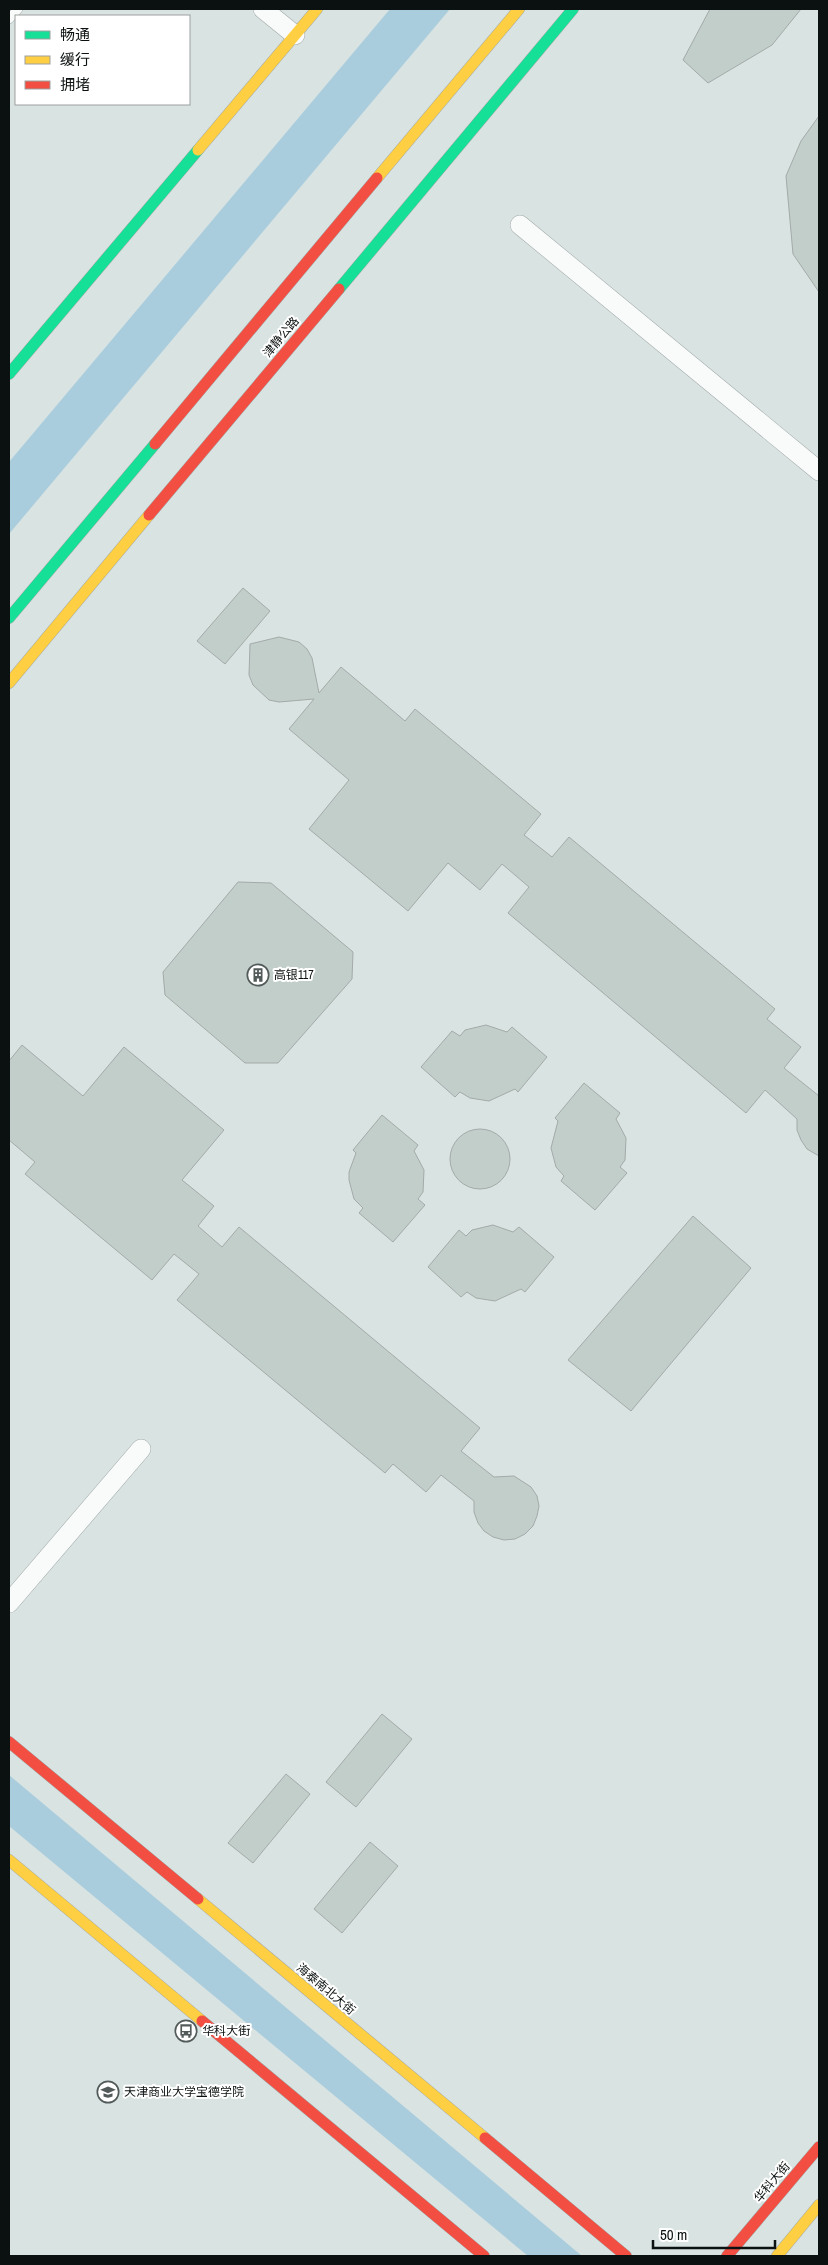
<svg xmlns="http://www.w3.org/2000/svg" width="828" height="2265" font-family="'Archivo Narrow','Noto Sans SC',sans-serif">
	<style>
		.water { fill: #aacddd }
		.building { fill: #c1ceca; stroke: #a4aaa9 }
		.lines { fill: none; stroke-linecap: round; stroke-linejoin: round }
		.lane-casing { stroke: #a2a9a8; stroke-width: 10 }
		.street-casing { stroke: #a2a9a8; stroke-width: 20 }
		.fast-casing { stroke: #a2a9a8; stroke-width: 12 }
		.slow-casing { stroke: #a2a9a8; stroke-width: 12 }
		.jam-casing { stroke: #a2a9a8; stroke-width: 12 }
		.lane { stroke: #f9fbfb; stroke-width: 9 }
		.street { stroke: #f9fbfb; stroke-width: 19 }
		.fast { stroke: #16e098; stroke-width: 11 }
		.slow { stroke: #ffcf43; stroke-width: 11 }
		.jam { stroke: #f24e42; stroke-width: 11 }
		.labels { text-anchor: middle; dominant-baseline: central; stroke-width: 4; stroke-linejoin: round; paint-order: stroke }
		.street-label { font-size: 12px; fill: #0b1010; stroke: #fff }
		.poi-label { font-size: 12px; fill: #0b1010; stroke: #fff; text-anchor: start }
	</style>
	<rect width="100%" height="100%" fill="#d9e3e2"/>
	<g class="water">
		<polygon points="390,9 450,9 9,534 9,462"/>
		<polygon points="9,1775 582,2256 528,2256 9,1826"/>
	</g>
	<g class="building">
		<polygon points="710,9 801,9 772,45 708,83 683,60"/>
		<polygon points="819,116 819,292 793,254 786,176 801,141"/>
		<polygon points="243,588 270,611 225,664 197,641"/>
		<polygon points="279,637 299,642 307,649 312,658 319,693 341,667 405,721 415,709 541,814 524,835 552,857 569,837 775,1009 767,1019 801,1047 784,1068 819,1096 819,1156 807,1149 801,1140 797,1130 797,1119 765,1090 746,1113 508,913 529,887 502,864 480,890 448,863 408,911 309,829 349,780 289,729 314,699 279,702 269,700 253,685 249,675 250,644"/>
		<polygon points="238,882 271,883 353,952 352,979 278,1063 245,1063 165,995 163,972"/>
		<polygon points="486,1025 507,1032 512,1027 547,1057 518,1092 515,1089 489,1101 470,1098 460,1092 455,1097 421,1067 452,1031 460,1036 465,1030"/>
		<polygon points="22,1045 83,1096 124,1047 224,1130 182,1180 214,1206 198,1226 222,1247 239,1227 480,1428 461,1451 494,1477 514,1476 531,1487 537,1496 539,1506 537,1516 533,1526 525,1534 515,1539 504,1540 493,1537 484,1531 478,1523 474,1512 474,1501 441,1475 426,1492 393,1464 385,1473 177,1300 199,1274 174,1254 152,1280 25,1174 35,1162 9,1140 9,1061"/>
		<polygon points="584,1083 620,1113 616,1119 626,1138 625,1160 620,1167 627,1173 595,1210 561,1181 564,1176 556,1167 551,1148 558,1121 555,1118"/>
		<polygon points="382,1115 418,1145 414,1151 424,1170 423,1192 418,1199 425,1205 393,1242 359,1213 363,1208 354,1199 349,1180 349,1172 356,1153 353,1150"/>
		<circle cx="480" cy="1159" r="30"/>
		<polygon points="693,1216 751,1268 631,1411 568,1360"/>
		<polygon points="493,1225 513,1232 519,1227 554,1257 525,1292 521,1289 495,1301 476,1298 467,1292 461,1297 428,1267 459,1230 466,1236 472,1230"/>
		<polygon points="382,1714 412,1739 356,1807 326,1782"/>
		<polygon points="286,1774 310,1794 253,1863 228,1843"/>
		<polygon points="370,1842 398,1866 342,1933 314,1909"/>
	</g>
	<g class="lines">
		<g class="lane-casing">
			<polyline id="lane" points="9,19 18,9"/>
		</g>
		<g class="street-casing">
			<g id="street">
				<polyline points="263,9 295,35"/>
				<polyline points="520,225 819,471"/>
				<polyline points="9,1603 141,1449"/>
			</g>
		</g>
		<g class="fast-casing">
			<g id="fast">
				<polyline points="339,289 573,9"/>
				<polyline points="9,374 198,150"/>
				<polyline points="9,618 155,444"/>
			</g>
		</g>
		<g class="slow-casing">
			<g id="slow">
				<polyline points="198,150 317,9"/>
				<polyline points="377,178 519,9"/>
				<polyline points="9,683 149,515"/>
				<polyline points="9,1860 202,2021"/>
				<polyline points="198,1899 485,2138"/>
				<polyline points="777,2256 819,2205"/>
			</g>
		</g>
		<g class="jam-casing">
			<g id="jam">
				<polyline points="155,444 377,178"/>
				<polyline points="149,515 339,289"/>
				<polyline points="9,1742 198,1899"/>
				<polyline points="202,2021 484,2256"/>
				<polyline points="485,2138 626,2256"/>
				<polyline points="727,2256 819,2147"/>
			</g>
		</g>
		<use href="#lane" class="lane"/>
		<use href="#street" class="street"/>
		<use href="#fast" class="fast"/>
		<use href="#slow" class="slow"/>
		<use href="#jam" class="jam"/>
	</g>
	<defs>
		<g id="building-ring" transform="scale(1.125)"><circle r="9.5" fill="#fff" stroke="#535a5a" stroke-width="1.5"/><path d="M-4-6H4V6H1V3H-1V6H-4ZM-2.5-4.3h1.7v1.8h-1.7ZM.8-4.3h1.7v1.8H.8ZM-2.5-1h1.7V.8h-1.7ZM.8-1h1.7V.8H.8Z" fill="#535a5a"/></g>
		<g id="bus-ring" transform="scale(1.125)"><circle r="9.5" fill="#fff" stroke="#535a5a" stroke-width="1.5"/><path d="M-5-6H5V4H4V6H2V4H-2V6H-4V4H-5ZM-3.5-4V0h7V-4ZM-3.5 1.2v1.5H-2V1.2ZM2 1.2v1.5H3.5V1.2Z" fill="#535a5a"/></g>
		<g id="university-ring" transform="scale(1.125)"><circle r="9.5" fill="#fff" stroke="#535a5a" stroke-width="1.5"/><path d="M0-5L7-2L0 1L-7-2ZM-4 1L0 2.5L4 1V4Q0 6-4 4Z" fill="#535a5a"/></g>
	</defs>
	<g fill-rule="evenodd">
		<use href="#building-ring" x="258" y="975"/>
		<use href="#bus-ring" x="186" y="2031"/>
		<use href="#university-ring" x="108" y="2092"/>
	</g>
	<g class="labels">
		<g class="street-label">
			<text transform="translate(281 337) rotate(-50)">津静公路</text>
			<text transform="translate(326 1989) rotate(40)">海泰南北大街</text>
			<text transform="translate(772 2182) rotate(-50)">华科大街</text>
		</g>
		<g class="poi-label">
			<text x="274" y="975">高银117</text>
			<text x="202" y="2031">华科大街</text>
			<text x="124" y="2092">天津商业大学宝德学院</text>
		</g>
	</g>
	<rect width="828" height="2265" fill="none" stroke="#0b1010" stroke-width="20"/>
	<rect x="15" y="15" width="175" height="90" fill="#ffffff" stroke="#9d9f9f"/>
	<rect x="25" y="31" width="25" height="8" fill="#16e098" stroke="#9d9f9f"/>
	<text x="60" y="40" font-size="15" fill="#0b1010">畅通</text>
	<rect x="25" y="56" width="25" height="8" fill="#ffcf43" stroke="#9d9f9f"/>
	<text x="60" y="65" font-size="15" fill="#0b1010">缓行</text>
	<rect x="25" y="81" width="25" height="8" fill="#f24e42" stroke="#9d9f9f"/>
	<text x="60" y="90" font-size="15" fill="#0b1010">拥堵</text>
	<path d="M653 2240v8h122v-8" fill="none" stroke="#0b1010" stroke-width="2.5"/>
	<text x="660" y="2240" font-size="15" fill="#0b1010" stroke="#ffffff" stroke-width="4" paint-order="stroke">50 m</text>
</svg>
